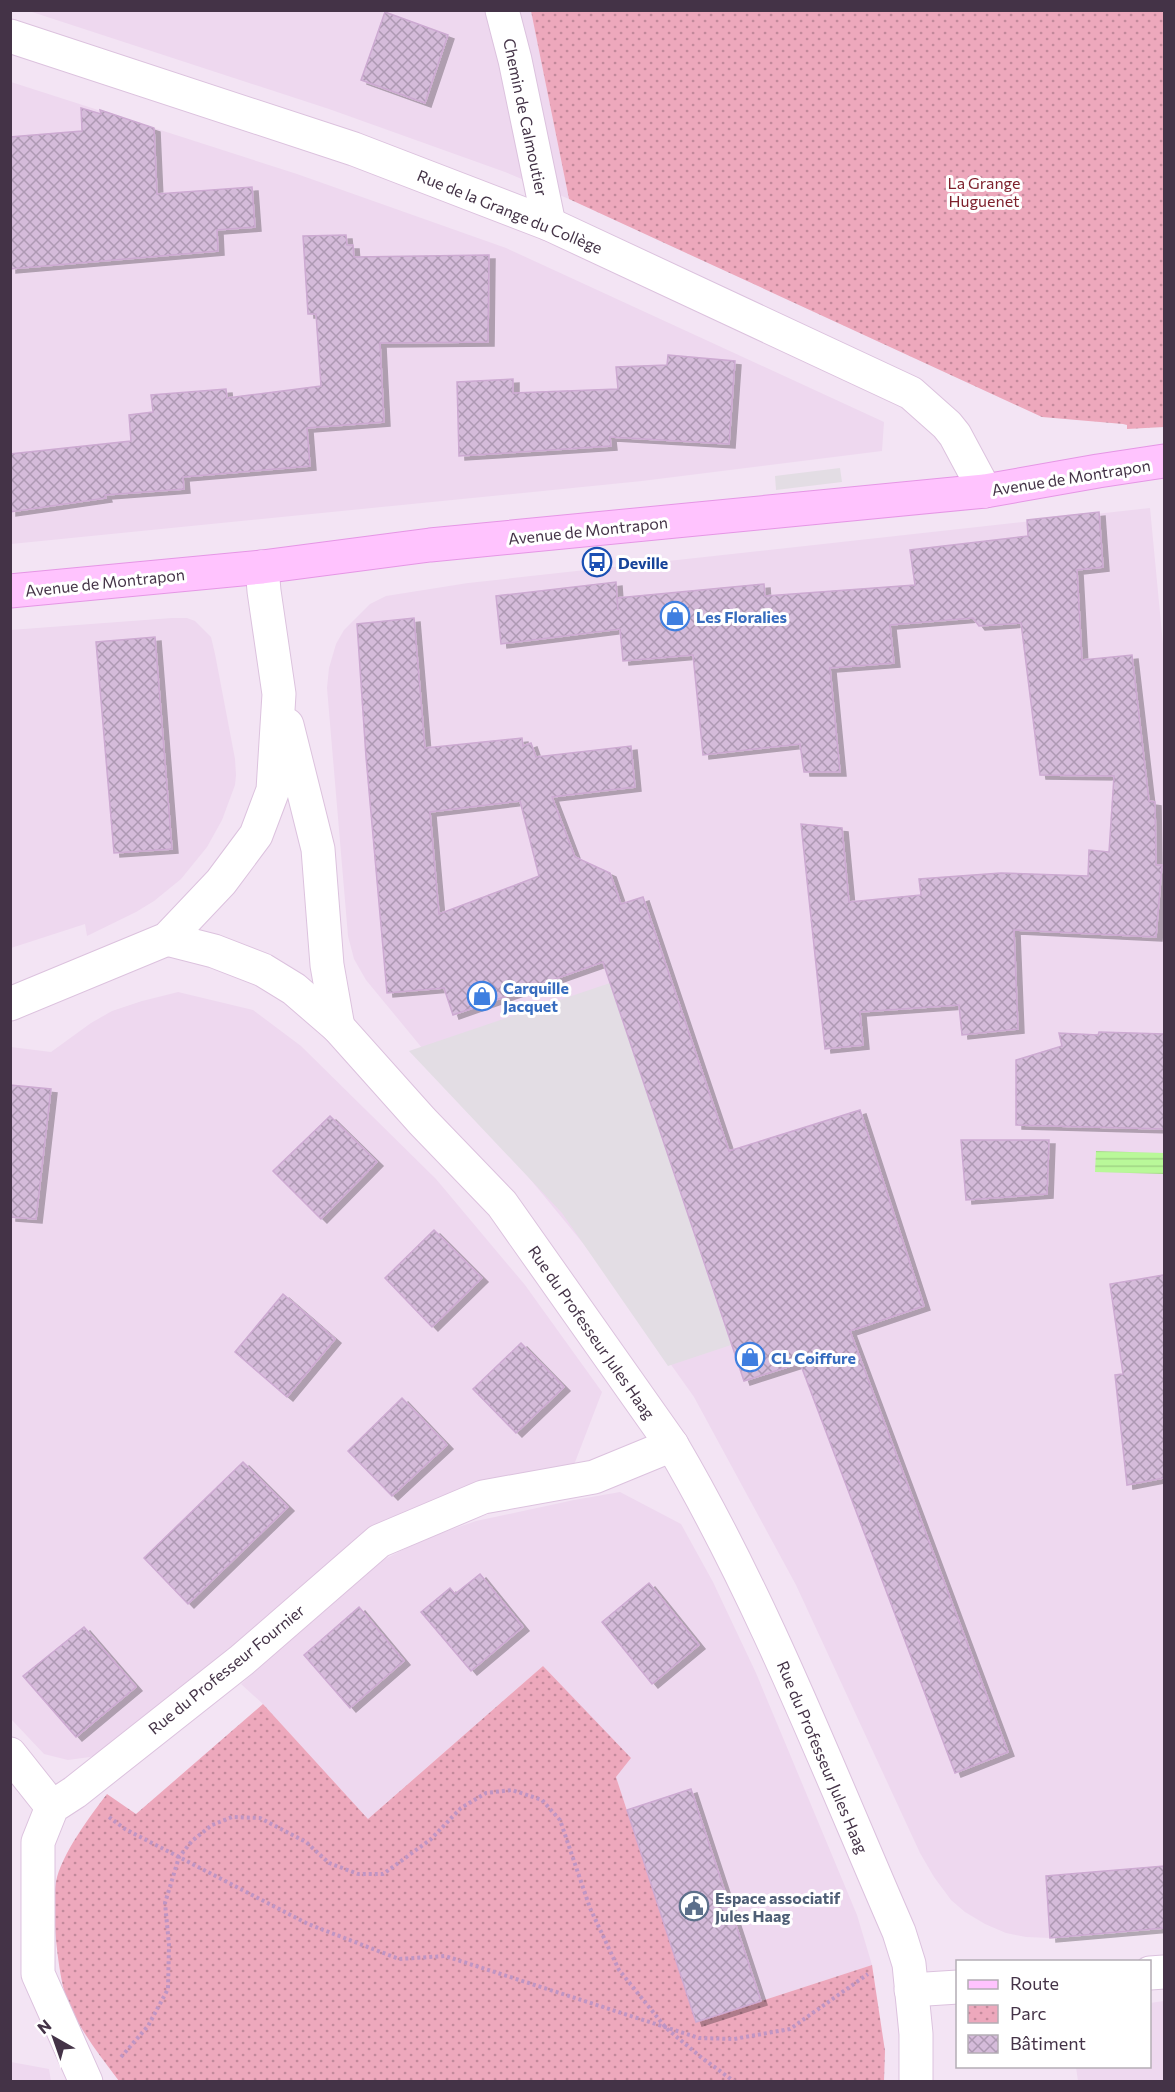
<svg xmlns="http://www.w3.org/2000/svg" width="1175" height="2092" font-family="Commissioner,sans-serif">
	<style>
		.residential { fill: #eed8ef }
		.park { fill: url(#park-dots) }
		.parking { fill: #e3dde4 }
		.water { fill: url(#water-rules) }
		.building { fill: url(#building-cross-hatch); stroke: #cdaad2; stroke-width: 1.5; fill-rule: evenodd; filter: url(#shadow) }
		.lines { fill: none; stroke-linecap: round; stroke-linejoin: round }
		.street-casing { stroke: #dcc2de; stroke-width: 35 }
		.secondary-casing { stroke: #e596e5; stroke-width: 35 }
		.path { stroke: #bf95c4; stroke-width: 4; stroke-dasharray: 3 3; stroke-linecap: butt }
		.street { stroke: #fff; stroke-width: 33 }
		.secondary { stroke: #ffc3fe; stroke-width: 33 }
		.labels { text-anchor: middle; dominant-baseline: central; stroke-width: 6; stroke-linejoin: round; paint-order: stroke }
		.street-label { font-size: 16px; fill: #443347; stroke: #fff }
		.park-label { font-size: 16px; fill: #7e202c; stroke: #fff }
		.transit-label { font-size: 16px; font-weight: bold; fill: #164399; stroke: #fff; text-anchor: start }
		.shop-label { font-size: 16px; font-weight: bold; fill: #366cbe; stroke: #fff; text-anchor: start }
		.service-label { font-size: 16px; font-weight: bold; fill: #4e5e75; stroke: #fff; text-anchor: start }
	</style>
	<defs>
		<pattern id="park-dots" width="8" height="8" patternUnits="userSpaceOnUse" patternTransform="scale(1.5)"><rect width="8" height="8" fill="#eda8bc"/><path d="M2 2h.1M6 6h.1" fill="none" stroke="#c2899b" stroke-width="1.8" stroke-linecap="round"/></pattern>
		<pattern id="water-rules" width="6" height="5" patternUnits="userSpaceOnUse" patternTransform="scale(1.5)"><rect width="6" height="5" fill="#b9f899"/><path d="M0 2.5h6" fill="none" stroke="#a0d585"/></pattern>
		<pattern id="building-cross-hatch" width="8" height="8" patternUnits="userSpaceOnUse" patternTransform="scale(1.5)"><rect width="8" height="8" fill="#d5bbda"/><path d="M0 0l8 8M0 8l8-8" fill="none" stroke="#ae99b3"/></pattern>
		<filter id="shadow"><feDropShadow dx="6" dy="4" stdDeviation="0" flood-color="#0004"/></filter>
	</defs>
	<rect width="100%" height="100%" fill="#f3e4f4"/>
	<g class="residential">
		<polygon points="29,11 531,11 569,199 505,172 329,109"/>
		<polygon points="11,82 297,174 506,248 884,422 882,451 642,481 11,544"/>
		<polygon points="1150,508 1164,655 1164,1928 1050,1938 1026,1937 1006,1933 985,1924 965,1912 951,1900 934,1877 920,1853 796,1585 694,1397 596,1259 366,980 354,959 348,936 327,688 329,668 336,644 344,630 370,604 386,596 468,583"/>
		<polygon points="172,618 187,618 195,621 211,637 215,654 235,759 236,775 235,785 222,820 207,847 181,879 154,901 136,912 87,936 85,924 11,948 10,630"/>
		<polygon points="178,992 253,1010 301,1046 436,1179 525,1285 602,1392 572,1470 470,1491 109,1751 90,1757 68,1760 44,1754 11,1719 11,1047 51,1052 91,1023 112,1011 142,1001"/>
		<polygon points="620,1492 681,1524 713,1582 756,1673 857,1915 872,1965 696,2022 616,1777 543,1666 368,1819 263,1704 241,1684 361,1577 385,1559 424,1539 476,1521 574,1500"/>
		<polygon points="1164,2001 1164,2081 1078,2081 1076,2067 1150,2066 1150,2003"/>
		<polygon points="11,2062 49,2069 51,2081 11,2081"/>
	</g>
	<g class="park">
		<polygon points="531,11 1164,11 1164,427 1127,429 1127,425 1123,424 1042,417 569,199"/>
		<path d="M543,1666L631,1758L616,1777L696,2022L872,1965L885,2051L884,2081H119C101,2057 82,2033 69,2005C58,1982 51,1906 56,1882C61,1855 90,1816 107,1794L136,1814L263,1704L368,1819Z"/>
	</g>
	<g class="parking">
		<polygon points="840,468 842,482 776,490 775,476"/>
		<polygon points="610,983 731,1345 668,1366 562,1213 409,1051"/>
	</g>
	<polygon class="water" points="1096,1151 1164,1153 1164,1174 1095,1172"/>
	<g class="building">
		<polygon points="385,12 448,35 425,103 361,80"/>
		<polygon points="81,108 101,114 100,110 154,128 157,194 252,187 255,227 217,230 218,251 10,269 10,137 82,131"/>
		<polygon points="346,235 347,245 353,245 354,257 489,255 488,342 380,343 384,422 307,428 310,466 183,477 184,489 105,495 106,498 10,512 10,454 131,441 129,415 153,412 151,395 226,389 227,398 321,386 316,314 308,314 303,236"/>
		<polygon points="668,355 735,361 729,444 610,437 611,446 459,456 457,382 513,379 513,393 618,389 616,367 667,365"/>
		<polygon points="1099,512 1103,567 1077,570 1082,660 1132,655 1149,801 1155,802 1156,865 1162,865 1156,937 1014,930 1018,1029 962,1035 959,1005 860,1012 863,1045 825,1049 801,824 842,828 849,902 921,895 919,879 1001,873 1088,876 1089,850 1109,852 1114,776 1040,775 1021,623 979,626 973,618 890,625 894,663 830,668 840,772 804,772 800,744 703,755 693,655 623,661 620,629 501,644 496,596 616,582 618,610 617,598 764,584 765,596 915,585 910,550 1028,536 1027,520"/>
		<path d="M414,618L425,748L522,738L523,746L531,743L536,757L631,746L635,787L552,797L575,857L610,873L621,904L643,897L729,1151L860,1110L924,1306L850,1331L1008,1752L955,1773L800,1363L744,1381L603,962L453,1015L444,988L387,993L366,757L357,624ZM520,801L539,876L439,914L430,812Z"/>
		<polygon points="155,637 172,849 114,853 96,642"/>
		<polygon points="1099,1032 1164,1034 1164,1129 1016,1125 1016,1060 1062,1046 1059,1033 1098,1035"/>
		<polygon points="10,1085 51,1089 36,1219 10,1217"/>
		<polygon points="330,1116 377,1162 321,1219 273,1171"/>
		<polygon points="961,1140 1049,1140 1047,1194 966,1200"/>
		<polygon points="434,1230 482,1278 432,1327 385,1278"/>
		<polygon points="1164,1275 1164,1478 1127,1485 1115,1375 1123,1374 1110,1284"/>
		<polygon points="283,1294 335,1339 287,1397 235,1352"/>
		<polygon points="521,1343 564,1387 516,1433 473,1389"/>
		<polygon points="402,1398 447,1445 392,1496 348,1451"/>
		<polygon points="243,1462 288,1507 188,1604 144,1558"/>
		<polygon points="480,1574 523,1627 471,1671 421,1612 450,1588 455,1594"/>
		<polygon points="649,1583 699,1645 652,1684 602,1622"/>
		<polygon points="359,1607 404,1661 350,1708 304,1655"/>
		<polygon points="84,1627 136,1687 76,1737 23,1676"/>
		<polygon points="691,1789 761,2001 696,2022 627,1810"/>
		<polygon points="1164,1866 1164,1928 1050,1938 1046,1876"/>
	</g>
	<g class="lines">
		<g class="street-casing">
			<g id="street">
				<polyline points="502,10 515,60 549,224"/>
				<polyline points="10,36 354,149 549,224 911,393 947,425 955,435 985,491"/>
				<polyline points="287,725 318,849 327,965 338,1027"/>
				<path d="M167,939L214,951L263,970L294,989L338,1027L422,1121L502,1204L672,1445C763,1600 828,1769 899,1932L909,1964L916,2034V2082"/>
				<polyline points="10,1004 167,939 221,882 256,835 273,790 279,694 264,591 262,567"/>
				<polyline points="10,1754 52,1807"/>
				<polyline points="1150,1973 1164,1972"/>
				<polyline points="911,1990 958,1987"/>
				<polyline points="86,2082 38,1974 38,1842 52,1807 75,1792 242,1660 379,1541 483,1497 594,1477 672,1445"/>
			</g>
		</g>
		<g class="secondary-casing">
			<polyline id="secondary" points="10,591 262,567 430,545 985,491 1098,471 1164,461"/>
		</g>
		<g class="path">
			<polyline points="109,1817 125,1829 308,1924 399,1959 445,1956 699,2038 734,2039 790,2029 868,1974"/>
			<polyline points="121,2057 148,2026 168,1989 169,1945 165,1903 179,1857 192,1841 212,1825 232,1817 260,1818 306,1842 329,1863 358,1874 383,1874 430,1840 461,1808 486,1793 512,1790 542,1800 560,1820 590,1908 619,1970 666,2028 702,2058 735,2082"/>
		</g>
		<use href="#street" class="street"/>
		<use href="#secondary" class="secondary"/>
	</g>
	<defs>
		<g id="bus-ring" transform="scale(1.5)"><circle r="9.5" fill="#fff" stroke="#1a4fb4" stroke-width="1.5"/><path d="M-5-6H5V4H4V6H2V4H-2V6H-4V4H-5ZM-3.5-4V0h7V-4ZM-3.5 1.2v1.5H-2V1.2ZM2 1.2v1.5H3.5V1.2Z" fill="#1a4fb4"/></g>
		<g id="shop-ring" transform="scale(1.5)"><circle r="9.5" fill="#fff" stroke="#3f7fe0" stroke-width="1.5"/><path d="M-5-2.5h2.3a2.7 3.5 0 0 1 5.4 0H5L5.5 6h-11ZM-1.5-2.5h3a1.5 2.3 0 0 0-3 0Z" fill="#3f7fe0"/></g>
		<g id="civic-ring" transform="scale(1.5)"><circle r="9.5" fill="#fff" stroke="#5c6f8a" stroke-width="1.5"/><path d="M-.6-6.5H3V-4.5H.6V-3L4-1V1h2V6H-6V1h2V-1L-.6-3ZM-1.2 2.5V6h2.4V2.5Z" fill="#5c6f8a"/></g>
	</defs>
	<g fill-rule="evenodd">
		<use href="#bus-ring" x="597" y="562"/>
		<use href="#shop-ring" x="675" y="616"/>
		<use href="#shop-ring" x="482" y="996"/>
		<use href="#shop-ring" x="750" y="1357"/>
		<use href="#civic-ring" x="694" y="1906"/>
	</g>
	<g class="labels">
		<g class="street-label">
			<text transform="translate(526 117) rotate(78)">Chemin de Calmoutier</text>
			<text transform="translate(510 211) rotate(22)">Rue de la Grange du Collège</text>
			<text transform="translate(1071 477) rotate(-9)">Avenue de Montrapon</text>
			<text transform="translate(588 530) rotate(-6)">Avenue de Montrapon</text>
			<text transform="translate(105 582) rotate(-6)">Avenue de Montrapon</text>
			<text transform="translate(592 1332) rotate(55)">Rue du Professeur Jules Haag</text>
			<text transform="translate(226 1669) rotate(-39)">Rue du Professeur Fournier</text>
			<text transform="translate(823 1757) rotate(67)">Rue du Professeur Jules Haag</text>
		</g>
		<g class="park-label">
			<text x="984" y="182">La Grange<tspan x="984" dy="18">Huguenet</tspan></text>
		</g>
		<g class="transit-label">
			<text x="618" y="562">Deville</text>
		</g>
		<g class="shop-label">
			<text x="696" y="616">Les Floralies</text>
			<text x="503" y="987">Carquille<tspan x="503" dy="18">Jacquet</tspan></text>
			<text x="771" y="1357">CL Coiffure</text>
		</g>
		<g class="service-label">
			<text x="715" y="1897">Espace associatif<tspan x="715" dy="18">Jules Haag</tspan></text>
		</g>
	</g>
	<rect width="1175" height="2092" fill="none" stroke="#443347" stroke-width="24"/>
	<rect x="956" y="1960" width="195" height="108" fill="#ffffff" stroke="#b4adb5" stroke-width="1.5"/>
	<rect x="968" y="1980" width="30" height="9" fill="#ffc3fe" stroke="#b4adb5" stroke-width="1.5"/>
	<text x="1010" y="1990" font-size="18" fill="#443347">Route</text>
	<rect x="968" y="2005" width="30" height="18" fill="url(#park-dots)" stroke="#b4adb5" stroke-width="1.5"/>
	<text x="1010" y="2020" font-size="18" fill="#443347">Parc</text>
	<rect x="968" y="2035" width="30" height="18" fill="url(#building-cross-hatch)" stroke="#b4adb5" stroke-width="1.5"/>
	<text x="1010" y="2050" font-size="18" fill="#443347">Bâtiment</text>
	<g transform="translate(54 2038) rotate(320)" stroke="#ffffff" stroke-width="4.5" paint-order="stroke">
	<path d="M0-4.5L10 22L0 15L-10 22Z" fill="#443347"/>
	<text y="-9" font-size="16" font-weight="bold" text-anchor="middle" fill="#443347">N</text>
	</g>
</svg>
